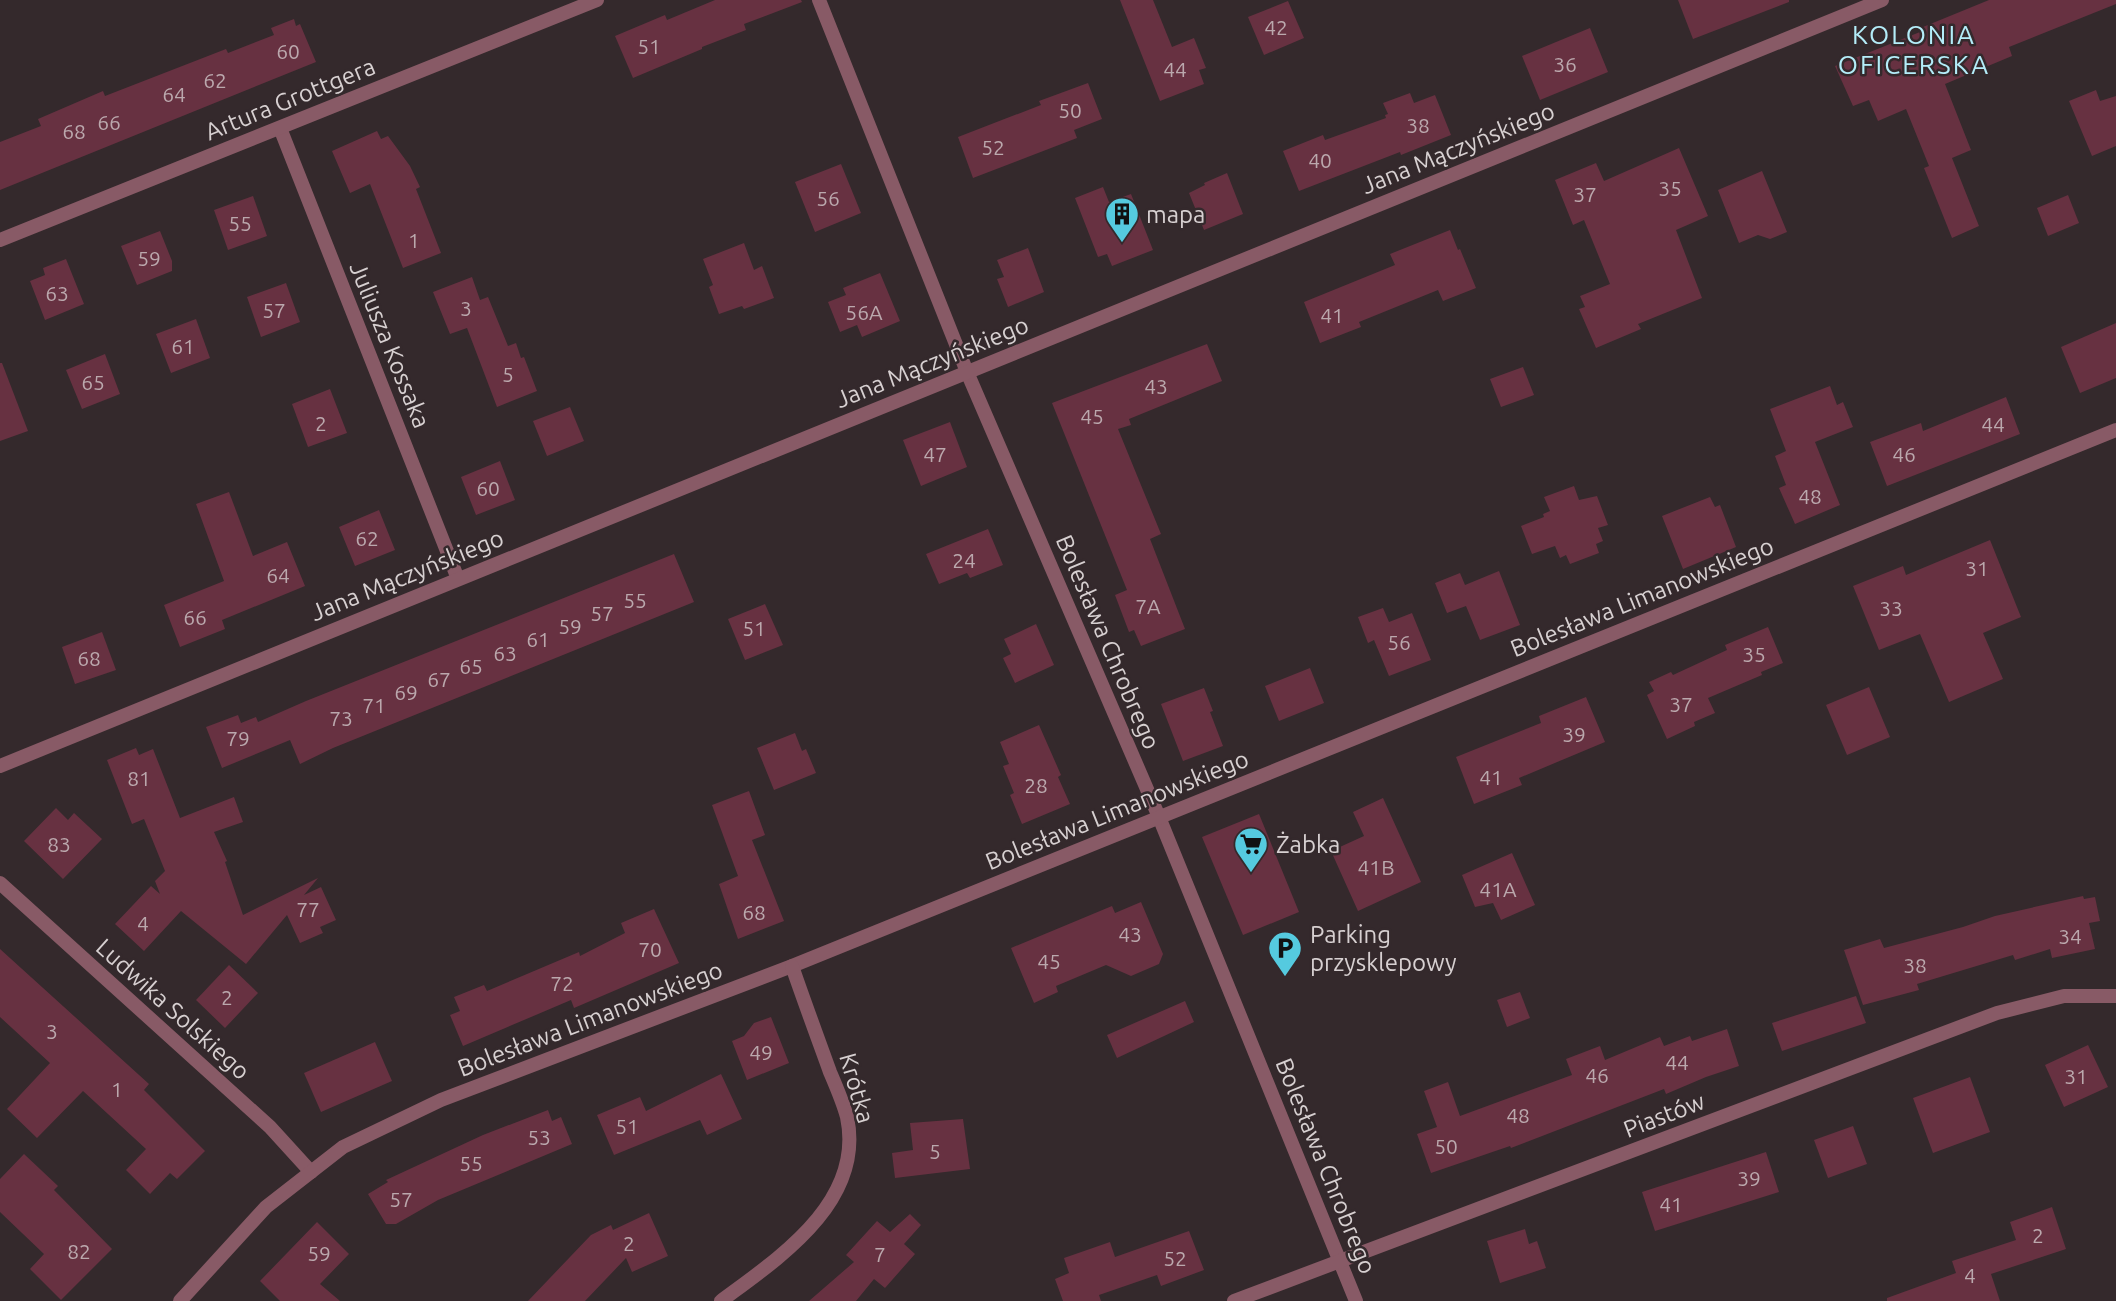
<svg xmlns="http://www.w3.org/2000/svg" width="2116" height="1301" font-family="Ubuntu,sans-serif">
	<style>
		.building { fill: #673141 }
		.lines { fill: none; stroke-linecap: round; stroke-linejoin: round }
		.minor { stroke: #885a66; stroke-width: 14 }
		.labels { text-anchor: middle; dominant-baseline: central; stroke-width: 5; stroke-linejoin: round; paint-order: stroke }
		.number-label { font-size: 21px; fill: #bba8ad }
		.street-label { font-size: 24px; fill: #d7d0d1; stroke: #34292c }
		.poi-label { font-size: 24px; fill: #d7d0d1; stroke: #34292c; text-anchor: start }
		.neighbourhood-label { font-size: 26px; letter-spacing: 2px; fill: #b4edf9; stroke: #34292c }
	</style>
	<rect width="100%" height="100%" fill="#34292c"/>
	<g class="building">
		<polygon points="715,0 801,0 802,2 744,24 746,30 702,47 702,49 633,78 615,36 665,15 667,20"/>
		<polygon points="1120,0 1153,0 1172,47 1194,38 1206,68 1199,70 1204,84 1160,101"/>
		<polygon points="1678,0 1789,0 1789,2 1693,39"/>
		<polygon points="1989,0 2116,0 2116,4 2009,47 2012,56 1945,84 1971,150 1952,158 1979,226 1952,238 1924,168 1929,166 1906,109 1878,121 1869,100 1853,106 1835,66 1925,30 1923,27"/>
		<polygon points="1288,1 1304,38 1264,55 1248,17"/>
		<polygon points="294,19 296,26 300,24 316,62 0,190 0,142 41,126 38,119 103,91 105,96 226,49 228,53 274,35 271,28"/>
		<polygon points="1590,28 1608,72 1540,100 1522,56"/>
		<polygon points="1088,83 1102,119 1074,130 1077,138 973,178 958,137 1041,105 1039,101"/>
		<polygon points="2096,90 2100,101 2116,96 2116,146 2092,156 2069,101"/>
		<polygon points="1410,93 1414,103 1435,95 1451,135 1401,155 1400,152 1299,191 1283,151 1323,135 1325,140 1386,118 1385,115 1388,114 1383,103"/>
		<polygon points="377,131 381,139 388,136 410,166 420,187 416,189 441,253 403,268 370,184 350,193 332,151"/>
		<polygon points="1679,148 1708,216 1676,230 1702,298 1638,324 1641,329 1596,348 1579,309 1585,307 1580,296 1610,284 1584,220 1573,225 1555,180 1596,163 1604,181"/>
		<polygon points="841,164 861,213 815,232 795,182"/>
		<polygon points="1762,171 1787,232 1770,239 1758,235 1739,243 1718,190"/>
		<polygon points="1227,173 1243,214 1204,230 1189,193 1205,185 1204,183"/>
		<polygon points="1103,187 1109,202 1131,194 1153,250 1112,266 1107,254 1098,257 1075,198"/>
		<polygon points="2068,195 2079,223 2048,236 2037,208"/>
		<polygon points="253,196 267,236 228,250 214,210"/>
		<polygon points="1450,230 1458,250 1460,249 1476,288 1443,301 1438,290 1359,322 1361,327 1320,343 1304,302 1395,265 1390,254"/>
		<polygon points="160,231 172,261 172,271 137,285 121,246"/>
		<polygon points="744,243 754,270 762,266 774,298 744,309 742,306 719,314 709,287 713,285 703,259"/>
		<polygon points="1028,248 1044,292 1008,307 997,279 1004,277 997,260"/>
		<polygon points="66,259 84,304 45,320 30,281 45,275 43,268"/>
		<polygon points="880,273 900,321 862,337 857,325 840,332 828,302 846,295 843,288"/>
		<polygon points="472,277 480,300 488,297 508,346 516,343 521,358 524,357 537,391 497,407 467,328 450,334 433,292"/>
		<polygon points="286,283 300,322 261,337 247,297"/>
		<polygon points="196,319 210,358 171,373 156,334"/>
		<polygon points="2116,323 2116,378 2080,393 2061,347"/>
		<polygon points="1207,344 1222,381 1129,419 1131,425 1118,429 1161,534 1150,539 1185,629 1141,646 1134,630 1129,632 1115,595 1127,590 1052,403"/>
		<polygon points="105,354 120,394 82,409 66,370"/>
		<polygon points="0,363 2,363 28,431 0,441"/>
		<polygon points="1523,367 1534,395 1501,407 1490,379"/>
		<polygon points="1830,386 1837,405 1843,402 1853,427 1815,442 1840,505 1795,524 1779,488 1786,485 1775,456 1786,451 1770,409"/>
		<polygon points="330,389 347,433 308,447 292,404"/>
		<polygon points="2006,397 2020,434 1887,486 1870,442 1921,423 1923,431"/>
		<polygon points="570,407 584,441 547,456 533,421"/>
		<polygon points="950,422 967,467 921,486 903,440"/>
		<polygon points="500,461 515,500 476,515 461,477"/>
		<polygon points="1574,486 1579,500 1597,496 1608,525 1598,528 1603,541 1596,544 1599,553 1570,564 1566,555 1560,558 1555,546 1532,554 1521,526 1544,517 1543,514 1550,511 1544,497"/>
		<polygon points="229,492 253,556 287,542 305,586 222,620 225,629 180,647 164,605 224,581 196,504"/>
		<polygon points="1710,497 1715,507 1720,505 1736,547 1683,569 1662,516"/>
		<polygon points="379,510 395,550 355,566 339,527"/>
		<polygon points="988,529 1003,565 970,578 967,573 939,584 926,554"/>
		<polygon points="1990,540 2021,617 1983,633 2003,679 1949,702 1920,634 1879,650 1853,586 1903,566 1906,575"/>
		<polygon points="674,554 694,602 333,748 300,764 290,740 222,768 206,727 238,715 241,723 256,717 258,722 306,701"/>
		<polygon points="1499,571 1520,625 1480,640 1466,606 1447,613 1435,583 1460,573 1465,585"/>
		<polygon points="765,604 783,645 745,660 728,619"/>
		<polygon points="1383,608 1389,622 1412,613 1431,660 1389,676 1374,640 1368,643 1358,617"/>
		<polygon points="1036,624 1054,665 1015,683 1003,658 1011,654 1004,639"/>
		<polygon points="1768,627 1783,663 1761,672 1762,675 1708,698 1715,713 1694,722 1695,726 1667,739 1647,695 1654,691 1649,682 1671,672 1673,675 1727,650 1725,645"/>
		<polygon points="102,632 116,670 75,684 62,647"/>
		<polygon points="1310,668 1324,703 1279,721 1265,686"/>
		<polygon points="1869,687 1890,737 1847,755 1826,705"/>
		<polygon points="1204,688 1213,711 1210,712 1223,746 1183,761 1161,704"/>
		<polygon points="1586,697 1605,742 1519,778 1522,785 1474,804 1456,757 1541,723 1539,716"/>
		<polygon points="1039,725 1061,775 1058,777 1070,804 1022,824 1010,795 1014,793 1003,766 1009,764 1000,742"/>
		<polygon points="795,733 802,751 806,749 816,773 774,790 757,748"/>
		<polygon points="136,748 139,755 153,749 180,818 234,797 243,822 214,832 227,861 225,862 243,915 318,878 304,895 321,887 336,920 320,927 323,933 300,943 287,915 246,964 181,911 144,951 115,924 151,886 160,894 155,881 165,871 144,819 132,824 107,760"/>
		<polygon points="749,791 765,835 752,840 784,921 738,939 719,884 738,876 712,805"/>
		<polygon points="1383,798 1421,882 1358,911 1331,851 1364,836 1353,812"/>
		<polygon points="56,808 68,820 74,813 102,839 63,879 24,841"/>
		<polygon points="1259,814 1299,912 1243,935 1202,837"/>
		<polygon points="1512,853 1535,905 1501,920 1493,903 1475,907 1462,875"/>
		<polygon points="2083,896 2084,899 2095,897 2100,921 2089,923 2095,949 2052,958 2050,949 2015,960 2013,955 1917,984 1919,990 1863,1005 1844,950 1880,939 1884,948 1963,927 1995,916"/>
		<polygon points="1141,902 1163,954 1159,964 1131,976 1106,965 1056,986 1058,992 1034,1003 1011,948 1112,906 1115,913"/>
		<polygon points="654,909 679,963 574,1008 571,1000 463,1046 450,1015 460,1011 454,997 484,985 487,991 579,952 580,956 625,933 621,923"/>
		<polygon points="0,949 149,1084 144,1090 205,1151 177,1179 170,1173 150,1194 126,1170 146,1149 83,1091 37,1138 7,1109 50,1063 0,1017"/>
		<polygon points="229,965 258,993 225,1028 196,1000"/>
		<polygon points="1520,992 1530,1018 1507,1027 1497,1000"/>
		<polygon points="1856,996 1866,1023 1782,1051 1772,1023"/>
		<polygon points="1185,1001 1194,1022 1117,1058 1107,1035"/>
		<polygon points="771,1017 789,1063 747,1080 732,1041 744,1036 754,1023"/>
		<polygon points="1727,1029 1739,1066 1706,1077 1666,1094 1664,1089 1511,1148 1510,1146 1431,1173 1417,1134 1437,1127 1424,1091 1448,1082 1460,1116 1572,1075 1566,1059 1600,1046 1605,1060 1660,1037 1664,1046 1690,1036 1692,1041"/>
		<polygon points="375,1042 392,1081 321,1112 304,1073"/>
		<polygon points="2088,1045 2108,1087 2064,1107 2045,1065"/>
		<polygon points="721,1074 742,1119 707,1135 700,1120 614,1155 597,1115 640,1097 646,1111"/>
		<polygon points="1970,1077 1990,1132 1933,1153 1913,1098"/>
		<polygon points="548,1110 552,1121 561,1117 572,1144 438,1200 396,1224 386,1224 368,1194 388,1182 386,1180 483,1135"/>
		<polygon points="963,1119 970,1169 895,1178 892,1153 913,1150 910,1123"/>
		<polygon points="1853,1126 1867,1164 1828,1178 1814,1140"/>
		<polygon points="1766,1152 1779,1192 1655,1231 1642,1192"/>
		<polygon points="24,1154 58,1186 54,1190 112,1249 61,1300 30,1269 44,1254 0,1212 0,1179"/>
		<polygon points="2052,1207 2066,1249 1991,1274 2000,1301 1887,1301 1887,1298 1956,1273 1952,1261 2016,1240 2010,1222"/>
		<polygon points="649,1213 668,1256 632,1272 626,1258 585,1301 528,1301 591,1235 611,1225 613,1230"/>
		<polygon points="910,1214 921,1225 904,1244 915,1254 885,1288 874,1279 856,1301 809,1301 854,1262 846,1255 877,1221 890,1232"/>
		<polygon points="317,1222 349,1254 320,1284 340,1301 280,1301 260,1281"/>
		<polygon points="1525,1229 1529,1244 1537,1241 1546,1268 1500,1283 1487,1241"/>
		<polygon points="1189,1231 1204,1270 1161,1286 1157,1275 1099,1295 1101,1301 1063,1301 1055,1279 1069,1273 1064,1258 1110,1242 1115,1257"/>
	</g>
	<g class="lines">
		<g class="minor">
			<polyline points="819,0 967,372 1159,817 1356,1301"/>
			<polyline points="280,128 458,579"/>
			<polyline points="0,240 597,0"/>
			<polyline points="0,766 1882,0"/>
			<polyline points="0,883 270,1127 311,1172"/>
			<polyline points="180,1301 266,1207 343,1147 441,1100 792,966 2116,430"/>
			<path d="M721,1301C779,1258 865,1202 847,1117C843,1102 836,1086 830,1072C817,1036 804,1001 792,966"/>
			<polyline points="1234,1301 1997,1013 2064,996 2116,996"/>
		</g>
	</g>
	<defs>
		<g id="building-pin" transform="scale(1.75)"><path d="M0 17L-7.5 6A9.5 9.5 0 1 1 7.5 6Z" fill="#55cadf" stroke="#34292c"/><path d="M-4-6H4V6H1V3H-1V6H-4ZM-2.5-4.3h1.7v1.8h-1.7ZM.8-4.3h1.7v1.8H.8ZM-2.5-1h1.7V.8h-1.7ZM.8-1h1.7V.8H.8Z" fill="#111"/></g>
		<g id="supermarket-pin" transform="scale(1.75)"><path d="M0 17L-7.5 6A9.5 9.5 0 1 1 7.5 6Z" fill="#55cadf" stroke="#34292c"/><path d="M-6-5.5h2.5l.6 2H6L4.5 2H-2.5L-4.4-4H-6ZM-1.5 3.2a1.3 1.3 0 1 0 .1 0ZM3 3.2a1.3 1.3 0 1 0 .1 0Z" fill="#111"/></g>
		<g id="parking-pin" transform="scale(1.75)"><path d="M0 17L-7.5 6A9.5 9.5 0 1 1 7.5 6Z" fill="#55cadf" stroke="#34292c"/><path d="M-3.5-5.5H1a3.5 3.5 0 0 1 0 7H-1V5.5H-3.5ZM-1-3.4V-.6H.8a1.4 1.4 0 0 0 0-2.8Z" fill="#111"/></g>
	</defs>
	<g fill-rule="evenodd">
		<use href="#building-pin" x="1122" y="214"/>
		<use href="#supermarket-pin" x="1251" y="844"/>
		<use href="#parking-pin" x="1285" y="948"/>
	</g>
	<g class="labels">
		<g class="number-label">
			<text x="1276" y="27">42</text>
			<text x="649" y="46">51</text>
			<text x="288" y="51">60</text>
			<text x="1565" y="64">36</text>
			<text x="1175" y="69">44</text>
			<text x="215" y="80">62</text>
			<text x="174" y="94">64</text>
			<text x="1070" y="110">50</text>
			<text x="109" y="122">66</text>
			<text x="1418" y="125">38</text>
			<text x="74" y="131">68</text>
			<text x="993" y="147">52</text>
			<text x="1320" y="160">40</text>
			<text x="1670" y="188">35</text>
			<text x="1585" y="194">37</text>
			<text x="828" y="198">56</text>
			<text x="240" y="223">55</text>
			<text x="414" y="240">1</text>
			<text x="149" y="258">59</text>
			<text x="57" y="293">63</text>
			<text x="466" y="308">3</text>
			<text x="274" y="310">57</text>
			<text x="864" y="312">56A</text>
			<text x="1332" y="315">41</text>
			<text x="183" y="346">61</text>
			<text x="508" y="374">5</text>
			<text x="93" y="382">65</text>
			<text x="1156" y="386">43</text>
			<text x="1092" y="416">45</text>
			<text x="321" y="423">2</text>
			<text x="1993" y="424">44</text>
			<text x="935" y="454">47</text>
			<text x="1904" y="454">46</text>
			<text x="488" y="488">60</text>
			<text x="1810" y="496">48</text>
			<text x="367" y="538">62</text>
			<text x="964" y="560">24</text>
			<text x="1977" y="568">31</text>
			<text x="278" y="575">64</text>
			<text x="635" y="600">55</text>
			<text x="1148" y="606">7A</text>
			<text x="1891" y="608">33</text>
			<text x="602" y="613">57</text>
			<text x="195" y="617">66</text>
			<text x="570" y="626">59</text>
			<text x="754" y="628">51</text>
			<text x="538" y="639">61</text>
			<text x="1399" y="642">56</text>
			<text x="505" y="653">63</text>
			<text x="1754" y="654">35</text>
			<text x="89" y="658">68</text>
			<text x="471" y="666">65</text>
			<text x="439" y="679">67</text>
			<text x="406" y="692">69</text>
			<text x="1681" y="704">37</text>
			<text x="374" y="705">71</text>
			<text x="341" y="718">73</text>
			<text x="1574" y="734">39</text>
			<text x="238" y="738">79</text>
			<text x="1491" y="777">41</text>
			<text x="139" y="778">81</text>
			<text x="1036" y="785">28</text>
			<text x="59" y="844">83</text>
			<text x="1376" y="867">41B</text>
			<text x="1498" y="889">41A</text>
			<text x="308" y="909">77</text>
			<text x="754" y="912">68</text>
			<text x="143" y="923">4</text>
			<text x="1130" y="934">43</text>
			<text x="2070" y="936">34</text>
			<text x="650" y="949">70</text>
			<text x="1049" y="961">45</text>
			<text x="1915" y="965">38</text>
			<text x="562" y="983">72</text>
			<text x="227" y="997">2</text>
			<text x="52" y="1031">3</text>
			<text x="761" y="1052">49</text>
			<text x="1677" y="1062">44</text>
			<text x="1597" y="1075">46</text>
			<text x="2076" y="1076">31</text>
			<text x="117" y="1089">1</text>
			<text x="1518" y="1115">48</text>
			<text x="627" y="1126">51</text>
			<text x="539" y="1137">53</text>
			<text x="1446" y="1146">50</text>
			<text x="935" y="1151">5</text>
			<text x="471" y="1163">55</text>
			<text x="1749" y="1178">39</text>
			<text x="401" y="1199">57</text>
			<text x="1671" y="1204">41</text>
			<text x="2038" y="1235">2</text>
			<text x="629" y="1243">2</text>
			<text x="79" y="1251">82</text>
			<text x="319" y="1253">59</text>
			<text x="880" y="1254">7</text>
			<text x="1175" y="1258">52</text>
			<text x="1970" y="1275">4</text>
		</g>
		<g class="street-label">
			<text transform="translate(290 99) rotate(-22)">Artura Grottgera</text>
			<text transform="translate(1458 148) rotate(-22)">Jana Mączyńskiego</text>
			<text transform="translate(390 345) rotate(68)">Juliusza Kossaka</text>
			<text transform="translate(932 362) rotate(-22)">Jana Mączyńskiego</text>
			<text transform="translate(407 575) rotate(-22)">Jana Mączyńskiego</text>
			<text transform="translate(1642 597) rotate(-22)">Bolesława Limanowskiego</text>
			<text transform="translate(1108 642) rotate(67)">Bolesława Chrobrego</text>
			<text transform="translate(1117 810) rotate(-22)">Bolesława Limanowskiego</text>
			<text transform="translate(173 1009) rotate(42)">Ludwika Solskiego</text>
			<text transform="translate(590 1019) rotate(-21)">Bolesława Limanowskiego</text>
			<text transform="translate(857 1088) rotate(74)">Krótka</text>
			<text transform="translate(1664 1115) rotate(-21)">Piastów</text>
			<text transform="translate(1326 1166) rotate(68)">Bolesława Chrobrego</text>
		</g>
		<g class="poi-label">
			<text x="1146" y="214">mapa</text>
			<text x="1276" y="844">Żabka</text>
			<text x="1310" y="934">Parking<tspan x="1310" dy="28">przysklepowy</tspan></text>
		</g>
		<g class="neighbourhood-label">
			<text x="1914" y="34">KOLONIA<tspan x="1914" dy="30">OFICERSKA</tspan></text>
		</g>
	</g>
</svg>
